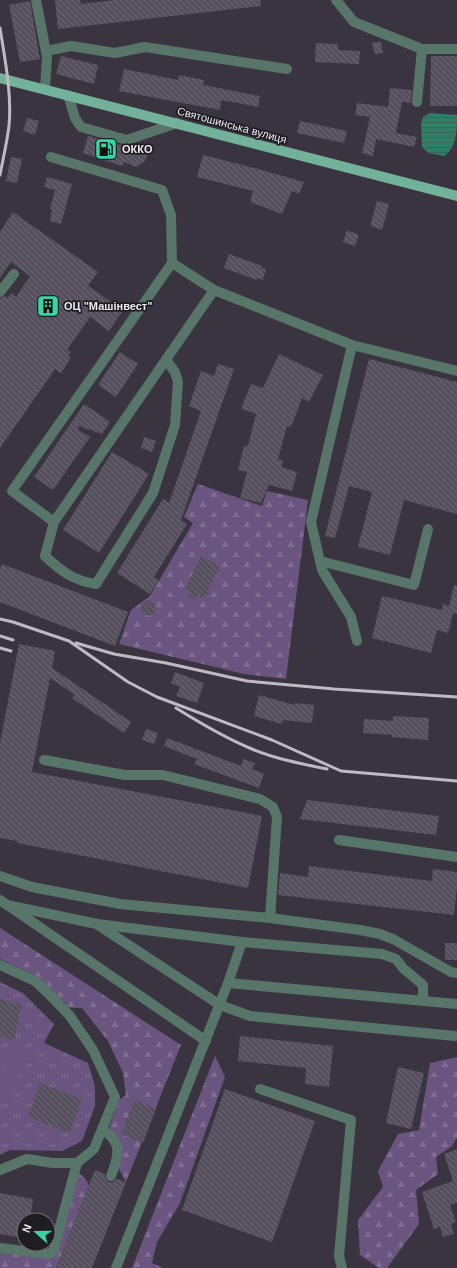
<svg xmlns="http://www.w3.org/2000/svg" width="457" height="1268" font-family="Arial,sans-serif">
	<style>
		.grass { fill: url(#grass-tufts) }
		.forest { fill: url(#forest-firs) }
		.garden { fill: #6a5580 }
		.water { fill: url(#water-rules) }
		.building { fill: url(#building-back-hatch) }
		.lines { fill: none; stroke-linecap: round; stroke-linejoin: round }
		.minor { stroke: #577569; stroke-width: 10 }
		.major { stroke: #72b29a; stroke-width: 10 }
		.rail { stroke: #bebac3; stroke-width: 3 }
		.labels { text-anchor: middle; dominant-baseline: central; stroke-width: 3.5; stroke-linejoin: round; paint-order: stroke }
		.street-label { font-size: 11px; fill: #ece9f1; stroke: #1f1d22 }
		.poi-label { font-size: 11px; font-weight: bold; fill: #ece9f1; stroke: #1f1d22; text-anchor: start }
	</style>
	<defs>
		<pattern id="grass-tufts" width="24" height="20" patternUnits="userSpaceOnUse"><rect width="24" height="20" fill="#6a5580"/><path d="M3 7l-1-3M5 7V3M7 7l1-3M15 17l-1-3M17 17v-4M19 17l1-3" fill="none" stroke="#7f6d92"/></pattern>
		<pattern id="forest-firs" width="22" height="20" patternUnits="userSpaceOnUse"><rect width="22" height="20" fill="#6a5580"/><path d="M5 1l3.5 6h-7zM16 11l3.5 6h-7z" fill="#7f6d92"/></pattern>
		<pattern id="water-rules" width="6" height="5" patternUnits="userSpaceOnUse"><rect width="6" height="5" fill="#2f7f66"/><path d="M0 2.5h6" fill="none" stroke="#3a6558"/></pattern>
		<pattern id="building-back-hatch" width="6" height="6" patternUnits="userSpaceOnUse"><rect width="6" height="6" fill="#564f5d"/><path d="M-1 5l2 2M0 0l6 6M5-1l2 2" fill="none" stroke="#6e6875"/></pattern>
	</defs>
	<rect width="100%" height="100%" fill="#3a3440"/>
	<polygon class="grass" points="0,982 23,993 54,1024 44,1043 88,1063 95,1086 95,1106 82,1141 62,1151 10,1150 0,1155"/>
	<g class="forest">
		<polygon points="198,484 262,506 267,491 308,500 286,679 244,674 119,644 131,610 150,596 193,523 184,517"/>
		<polygon points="0,928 181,1045 126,1182 119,1169 122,1147 116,1135 109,1127 119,1100 126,1095 123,1073 108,1041 82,1008 62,1007 65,1003 38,977 0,959"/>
		<polygon points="215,1056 225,1077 180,1203 157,1242 152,1263 163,1268 132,1268"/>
		<polygon points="457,1057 457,1138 452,1146 436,1157 438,1174 416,1190 419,1224 387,1268 379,1268 360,1255 358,1220 383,1187 378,1171 398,1134 419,1130 430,1063"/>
		<polygon points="75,1171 84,1177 89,1185 56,1268 0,1268 0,1251 49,1257"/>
	</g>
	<polygon class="garden" points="13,1053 31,1057 0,1105 0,1070"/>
	<path class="water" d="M430,113L457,115C457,128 457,148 444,156L428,153L422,147L421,124L423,117Z"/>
	<g class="building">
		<polygon points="55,0 80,0 81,4 115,0 260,0 261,6 58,29"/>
		<polygon points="30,1 40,59 20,62 9,5"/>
		<polygon points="381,42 383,53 375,54 372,43"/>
		<polygon points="316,43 338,44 338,50 360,51 359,64 315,62"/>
		<polygon points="61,56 98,65 94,84 56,74"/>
		<polygon points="431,56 457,56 457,106 430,106"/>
		<polygon points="124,69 178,80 179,75 204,80 203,85 260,96 258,107 221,100 220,110 119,91"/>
		<polygon points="390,88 412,90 411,103 402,102 396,133 417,137 414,147 376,139 373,156 362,153 370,117 355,115 357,103 388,107"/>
		<polygon points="27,118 39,121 35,135 23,131"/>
		<polygon points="300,121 347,131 344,143 297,133"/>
		<polygon points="88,136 125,146 139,143 150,146 145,161 136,167 124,162 122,166 83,153"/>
		<polygon points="203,155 258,169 304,182 299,194 292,191 282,214 250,202 253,191 197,177"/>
		<polygon points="11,157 22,159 17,183 6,181"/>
		<polygon points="47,177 72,184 61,224 50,221 52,210 50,209 55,190 44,187"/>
		<polygon points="377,201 389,204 382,230 370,226"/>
		<polygon points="13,212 98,272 88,286 123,310 109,331 90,317 67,350 71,352 68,356 71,358 61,373 55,369 0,448 0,298 5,296 8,298 11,293 16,297 30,276 11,262 0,278 0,232"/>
		<polygon points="347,230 359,235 355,246 343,242"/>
		<polygon points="229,254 262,266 261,268 266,269 263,280 257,278 257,280 224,268"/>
		<polygon points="120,352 138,364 116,397 98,385"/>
		<polygon points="279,354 323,375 309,402 302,398 291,427 287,426 278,459 283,461 281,467 297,472 292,491 269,485 261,503 240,498 247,472 238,470 244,446 248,446 256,414 241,409 251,384 263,388"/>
		<polygon points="369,359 457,382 457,514 404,500 390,555 358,547 372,492 349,486 335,538 325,536"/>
		<polygon points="218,364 234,369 181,520 187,524 154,577 159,580 150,594 117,573 163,499 169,503 201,411 189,406 201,371 214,376"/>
		<polygon points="84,404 110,422 102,434 79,426 78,430 90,437 53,490 34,477"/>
		<polygon points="144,437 156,441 152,452 141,448"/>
		<polygon points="112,452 149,474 99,553 63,530"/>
		<polygon points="201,556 220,566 205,598 198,595 196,600 188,596 190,591 185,589"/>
		<polygon points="2,564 128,612 115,646 0,602 0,569"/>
		<polygon points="454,585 457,586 457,614 453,613 448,633 437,630 431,653 372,638 382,596 442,610 443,604 449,606"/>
		<polygon points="149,600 154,604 156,609 153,614 148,616 143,614 140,610 143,603"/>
		<polygon points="19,644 55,651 52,668 131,722 124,733 72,698 75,695 50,678 32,772 262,816 248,888 17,843 17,841 0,838 0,743"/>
		<polygon points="175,672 204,683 197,703 176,696 180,687 171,683"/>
		<polygon points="259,695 295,705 296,703 314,705 312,723 283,720 282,724 254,716"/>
		<polygon points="393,716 429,718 428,740 392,737 392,735 363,733 364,719 393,721"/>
		<polygon points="146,729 158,733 154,744 142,740"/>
		<polygon points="167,738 241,766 243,759 255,763 252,769 264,774 259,788 194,764 197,759 164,746"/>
		<polygon points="307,800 439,816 436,835 300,819"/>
		<polygon points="309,866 432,881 433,869 457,872 457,887 454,915 278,895 280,873 308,877"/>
		<rect x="445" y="943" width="12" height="17"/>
		<polygon points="0,999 22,1005 14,1040 0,1037"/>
		<polygon points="240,1036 333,1046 329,1087 305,1084 306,1068 238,1061"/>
		<polygon points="398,1067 424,1073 411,1129 386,1123"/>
		<polygon points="40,1083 82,1099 70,1133 28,1117"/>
		<polygon points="225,1089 315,1121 272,1242 182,1210"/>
		<polygon points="135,1100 156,1109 143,1143 121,1134"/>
		<polygon points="457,1149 457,1203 450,1205 456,1222 451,1224 454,1234 443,1237 440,1227 434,1229 422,1192 453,1181 444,1154"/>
		<polygon points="95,1170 105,1174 105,1177 108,1182 112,1182 117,1179 126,1182 92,1268 56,1268"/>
		<polygon points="0,1193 33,1199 30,1220 24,1220 24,1238 0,1234"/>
	</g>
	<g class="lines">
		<g class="minor">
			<polyline points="36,0 47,57 45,89"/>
			<polyline points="336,0 354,22 422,49 457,49"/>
			<polyline points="46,51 71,46 115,53 145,47 287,69"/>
			<polyline points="68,95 75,118 81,127 127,140 177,123"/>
			<polyline points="417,102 422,49"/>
			<polyline points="51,157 162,190 171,215 172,263 214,290 352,345 457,371"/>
			<polyline points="0,292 14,274"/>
			<polyline points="352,345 311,522 322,570 351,617 357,641"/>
			<path d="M166,360L175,372L178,382L175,425L153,493L96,584C74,581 61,571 45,556L54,522L214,290"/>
			<polyline points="54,522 12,491 172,263"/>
			<polyline points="320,561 414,585 428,529"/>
			<polyline points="44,760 125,775 163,775 260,799 273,807 277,817 270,918"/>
			<polyline points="339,840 457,857"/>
			<polyline points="0,876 32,887 120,904 270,918 360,930 380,934 393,939 451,972 457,973"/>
			<polyline points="0,900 206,1041"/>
			<polyline points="7,905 97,924 242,942 382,954 396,959 403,968 423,985 423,1001"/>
			<polyline points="98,925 220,1005 250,1016 455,1036"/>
			<polyline points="0,965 35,981 50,995 70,1016 93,1050 115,1097 94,1149 77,1163 53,1163 27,1159 0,1170"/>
			<polyline points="228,983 457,1004"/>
			<polyline points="260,1089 351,1120 339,1256 342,1268"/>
			<path d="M102,1129C123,1142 119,1156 111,1176"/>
			<polyline points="0,1248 48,1254 53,1252 77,1163"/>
			<polyline points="116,1268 228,983 242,942"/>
		</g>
		<polyline class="major" points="0,78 457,196"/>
		<g class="rail">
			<path d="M0,28C5,60 12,94 9,126C7,142 3,159 0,175"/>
			<polyline points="0,619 13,622 69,641 128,682 157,697 272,740 341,771 457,781"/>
			<polyline points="0,636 13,640"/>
			<polyline points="76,643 114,654 166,663 247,681 334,689 457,697"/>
			<polyline points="0,648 11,651"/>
			<path d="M176,708C200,723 225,738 252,749C276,759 302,764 327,769"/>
		</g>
	</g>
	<defs>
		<g id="fuel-square" transform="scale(1.15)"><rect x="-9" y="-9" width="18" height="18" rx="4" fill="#36d4a7" stroke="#1f1d22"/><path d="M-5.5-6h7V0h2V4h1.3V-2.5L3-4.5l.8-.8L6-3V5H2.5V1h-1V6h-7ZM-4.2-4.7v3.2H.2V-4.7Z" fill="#111"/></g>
		<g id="building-square" transform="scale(1.15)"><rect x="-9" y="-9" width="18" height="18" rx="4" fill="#36d4a7" stroke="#1f1d22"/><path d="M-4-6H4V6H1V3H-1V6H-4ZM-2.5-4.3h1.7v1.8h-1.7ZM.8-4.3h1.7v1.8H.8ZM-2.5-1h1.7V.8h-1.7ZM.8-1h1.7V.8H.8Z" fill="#111"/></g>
	</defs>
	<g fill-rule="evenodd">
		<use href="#fuel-square" x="106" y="149"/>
		<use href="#building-square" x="48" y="306"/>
	</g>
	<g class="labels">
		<g class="street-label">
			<text transform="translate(232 125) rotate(15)">Святошинська вулиця</text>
		</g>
		<g class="poi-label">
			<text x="122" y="149">ОККО</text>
			<text x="64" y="306">ОЦ "Машінвест"</text>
		</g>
	</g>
	<g transform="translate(36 1232) rotate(291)"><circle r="19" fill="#1f1d22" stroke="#716f75"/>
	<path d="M0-3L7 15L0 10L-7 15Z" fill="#36d4a7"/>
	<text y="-6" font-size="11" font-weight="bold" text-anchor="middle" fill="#ece9f1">N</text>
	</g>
</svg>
